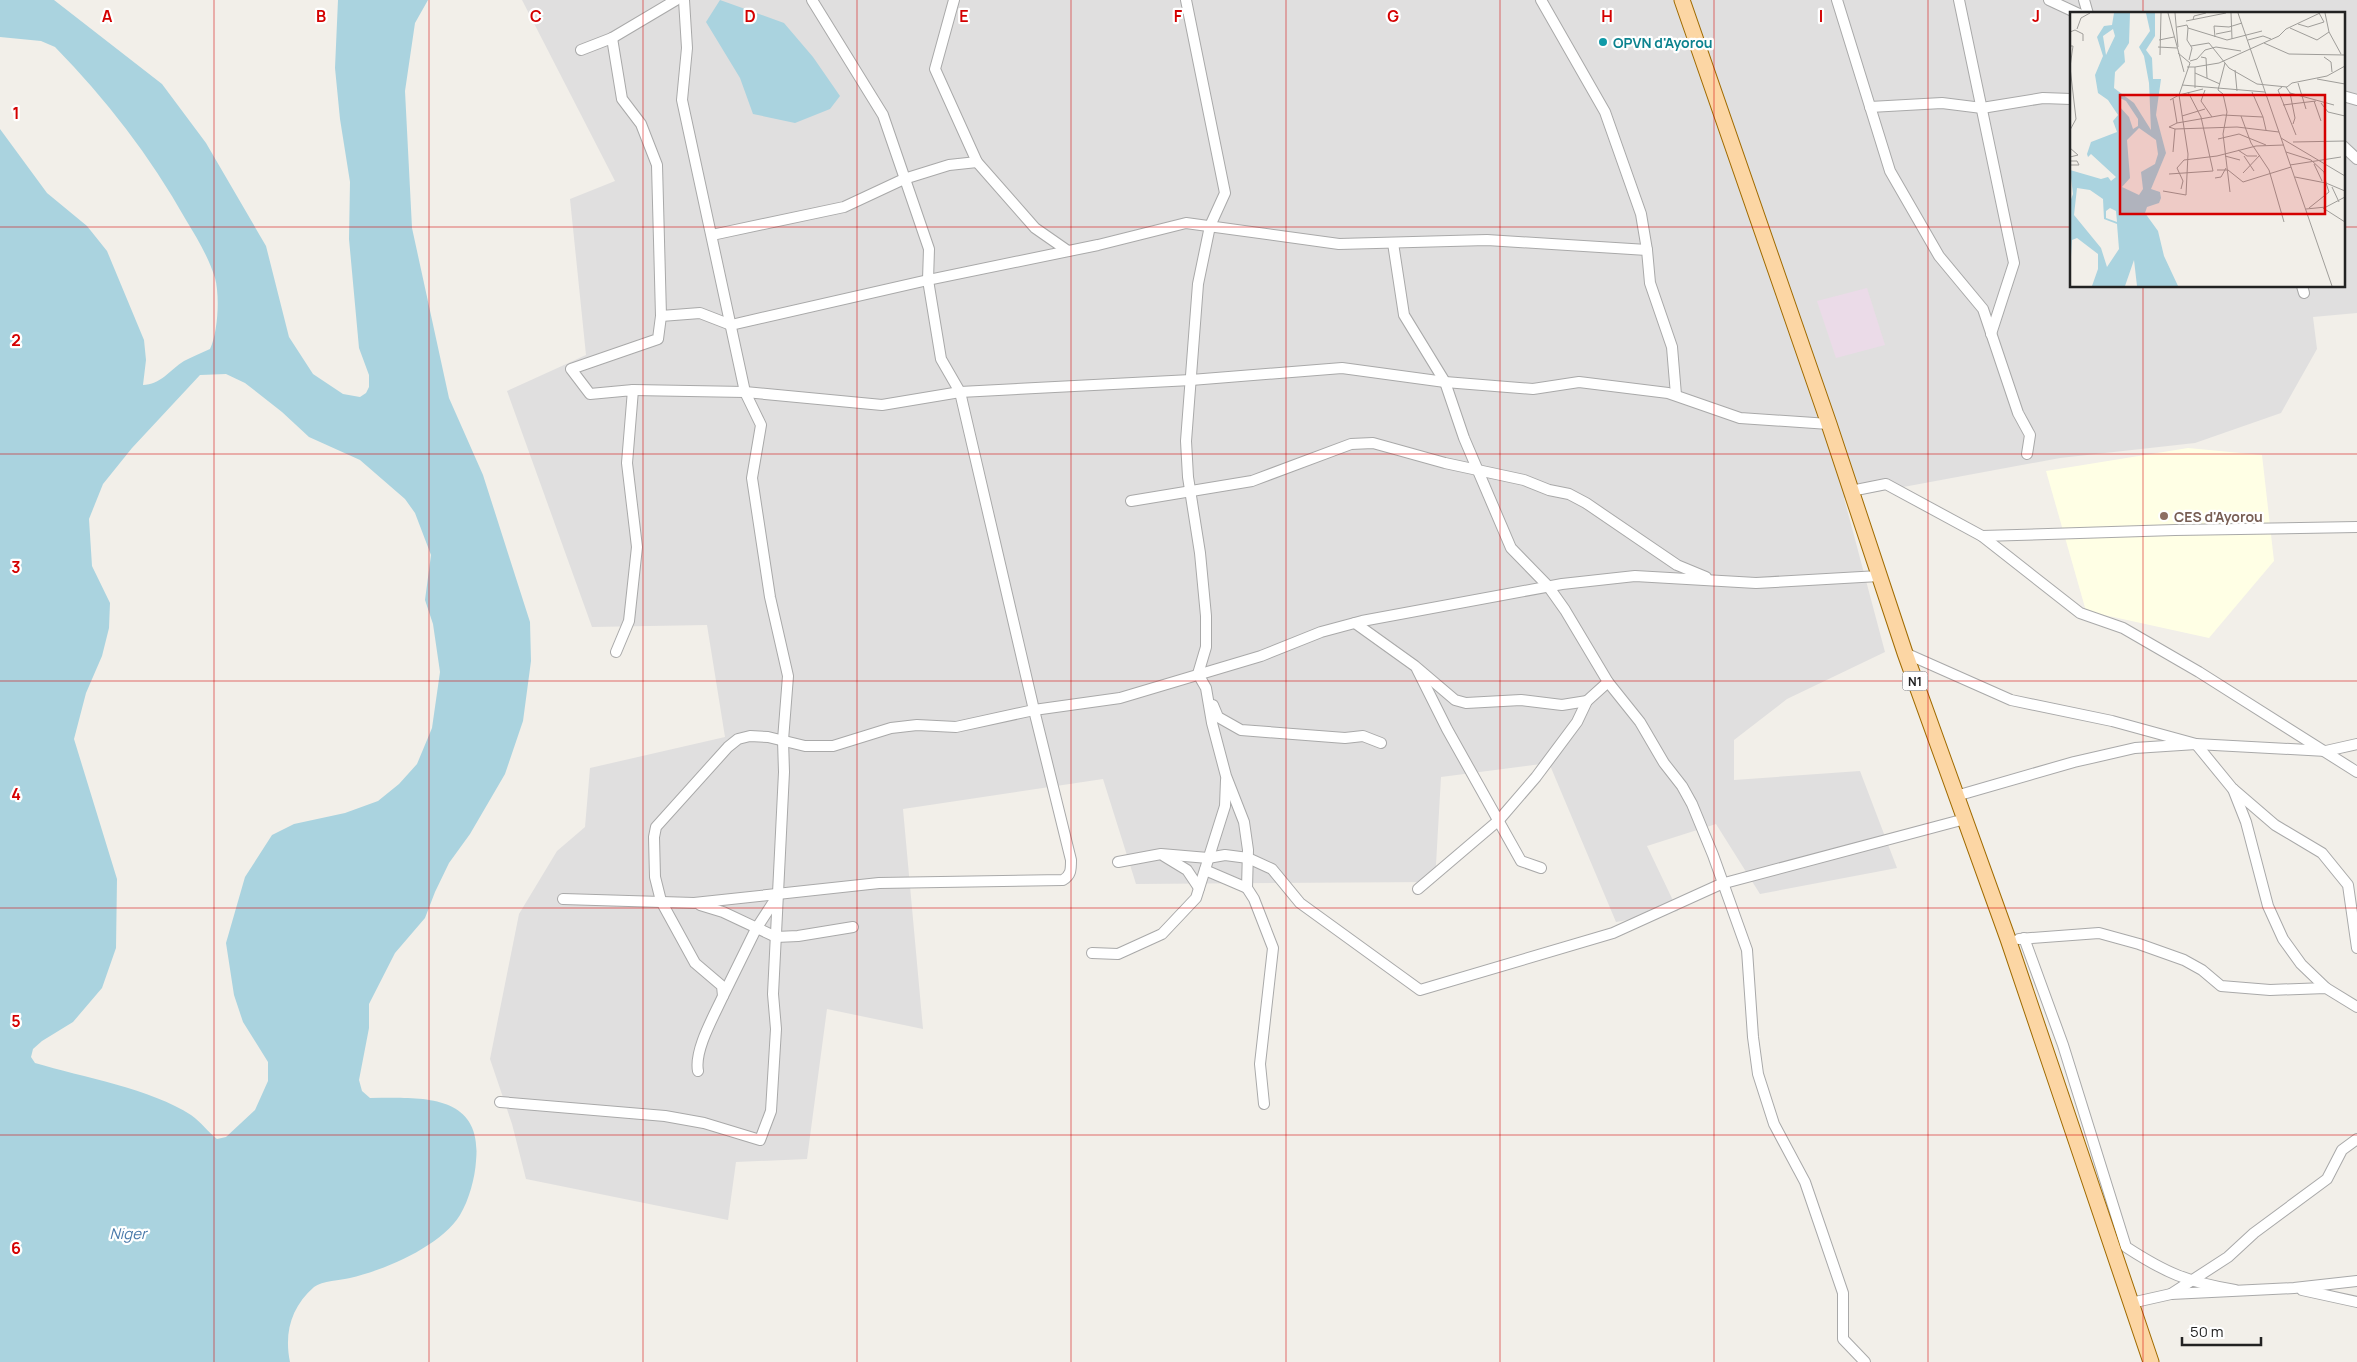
<svg xmlns="http://www.w3.org/2000/svg" width="2357" height="1362" font-family="Manrope,sans-serif">
	<style>
		.residential { fill: #e0dfdf; fill-rule: evenodd }
		.industrial { fill: #ebdbe8 }
		.education { fill: #ffffe5 }
		.water { fill: #aad3df; fill-rule: evenodd }
		.lines { fill: none; stroke-linecap: round; stroke-linejoin: round }
		.street-casing { stroke: #a9a9a9; stroke-width: 12 }
		.primary-casing { stroke: #a06b00; stroke-width: 17 }
		.street { stroke: #fff; stroke-width: 10 }
		.primary { stroke: #fcd6a4; stroke-width: 15 }
		.grid { fill: none; stroke: #d40000; stroke-width: 1; stroke-opacity: 0.55 }
		.culture-dot { fill: #0f9aa8; stroke: #fff; stroke-width: 2 }
		.education-dot { fill: #8d6e63; stroke: #fff; stroke-width: 2 }
		.labels { text-anchor: middle; dominant-baseline: central; stroke-width: 4.5; stroke-linejoin: round; paint-order: stroke }
		.shield { fill: #fff; stroke: #646464; stroke-width: 1 }
		.shield-label { font-size: 12px; font-weight: bold; fill: #222 }
		.culture-label { font-size: 14px; font-weight: bold; fill: #0d838f; stroke: #fff; text-anchor: start }
		.education-label { font-size: 14px; font-weight: bold; fill: #785e54; stroke: #fff; text-anchor: start }
		.water-label { font-size: 15px; font-style: italic; fill: #4a7aab; stroke: #fff }
		.inset-road { fill: none; stroke: #9f9d99; stroke-width: 1 }
		.view { fill: #d40000; fill-opacity: 0.15; stroke: #d40000; stroke-width: 2.5 }
		.inset-edge { fill: none; stroke: #222; stroke-width: 2.5 }
		.grid-label { font-size: 16px; text-anchor: middle; font-weight: bold; fill: #d40000; stroke: #fff; stroke-width: 4.5; stroke-linejoin: round; paint-order: stroke }
	</style>
	<rect width="100%" height="100%" fill="#f2efe9"/>
	<path class="residential" d="M522,0H2357V313L2313,317L2317,349L2281,413L2195,443L2060,458L1844,498L1885,652L1787,699L1734,740V780L1860,771L1897,868L1760,894L1716,824L1647,846L1678,911L1616,922L1549,763L1441,777L1435,882L1136,884L1103,779L903,809L923,1029L827,1009L807,1159L736,1162L728,1220L526,1179L512,1124L490,1059L519,914L557,851L585,827L590,768L725,737L707,625L592,627L507,391L586,355L570,199L615,181ZM2071,14H2343V286H2071Z"/>
	<polygon class="industrial" points="1867,288 1885,345 1836,358 1817,301"/>
	<polygon class="education" points="2188,448 2262,455 2274,561 2209,638 2086,611 2046,471"/>
	<g class="water">
		<path d="M0,0H54L162,84L206,143L266,246L289,337L313,374L343,394L360,397L366,393L369,387V375L359,348L349,239L350,182L340,119L335,68L338,0H428L415,23L405,91L412,228L449,398L483,475L530,622L531,661L523,721L505,774L470,834L449,863L435,892L425,918L395,953L369,1004V1028L359,1080L362,1091L370,1098C419,1098 483,1092 476,1161C475,1178 469,1200 460,1215C441,1246 385,1270 350,1278C341,1280 322,1281 314,1287C291,1307 284,1333 290,1362H0V129L47,193L87,226L107,251L144,340L146,360L143,385C160,385 170,370 184,361C192,357 201,353 210,349C218,332 220,296 215,278C209,258 197,238 186,220C150,156 106,99 55,47L41,41L0,37ZM226,374L245,383L282,412L309,437L360,460L405,499L415,513L431,555L425,600L433,624L440,672L432,728L417,764L399,784L378,801L345,813L294,824L272,835L245,877L226,943L234,995L243,1022L268,1062V1081L255,1110L226,1137L217,1139C208,1132 201,1122 191,1115C152,1089 82,1077 35,1063L31,1057L33,1049L42,1041L73,1022L102,988L116,948L117,879L74,739L86,693L102,656L109,628L110,603L92,566L89,519L103,484L132,448L200,375Z"/>
		<polygon points="720,0 784,23 813,57 840,96 830,109 795,123 753,114 740,78 706,22"/>
	</g>
	<g class="lines">
		<g class="street-casing">
			<g id="street">
				<polyline points="954,0 935,69 977,162 1035,228 1068,251"/>
				<polyline points="1186,0 1225,193 1210,226 1198,284 1186,441 1188,477 1200,553 1206,616 1206,647 1198,674 1206,688 1212,723 1226,776 1244,822 1248,850 1247,888 1254,899 1273,948 1260,1064 1264,1104"/>
				<polyline points="1541,0 1605,112 1641,214 1647,250"/>
				<polyline points="1837,0 1890,171 1939,256 1983,309 2018,413 2030,435 2027,454"/>
				<polyline points="1959,0 2014,263 1991,334"/>
				<polyline points="2049,0 2079,14"/>
				<polyline points="2084,0 2088,14"/>
				<polyline points="612,38 622,99 641,124 657,165 661,316 658,339 571,369 590,394 633,390 627,463 637,547 629,621 616,652"/>
				<polyline points="581,50 612,38 676,0"/>
				<polyline points="2343,96 2357,100"/>
				<polyline points="1870,107 1942,103 1982,108 2043,98 2071,99"/>
				<polyline points="2343,146 2357,159"/>
				<polyline points="712,235 844,207 904,179 949,165 977,162"/>
				<polyline points="1393,243 1404,315 1445,382 1464,438 1511,548 1548,586 1565,610 1608,682 1640,722 1664,763 1682,786 1692,804 1713,855 1747,950 1753,1037 1758,1074 1774,1124 1805,1182 1843,1293 1843,1339 1865,1362"/>
				<polyline points="2302,286 2304,293"/>
				<polyline points="661,316 700,313 731,325 928,280 1098,245 1186,223 1339,244 1487,240 1647,250 1650,283 1672,347 1676,395"/>
				<polyline points="633,390 745,392 882,405 960,392 1191,380 1342,368 1445,382 1533,389 1579,382 1668,393 1740,418 1829,424"/>
				<polyline points="1851,491 1886,484 1982,536 2080,613 2123,628 2199,672 2357,772"/>
				<polyline points="1131,501 1252,481 1351,444 1373,443 1445,463 1524,480 1549,490 1569,494 1586,503 1677,565 1706,577"/>
				<polyline points="1982,536 2175,530 2357,527"/>
				<polyline points="1355,623 1415,666 1455,700 1466,703 1521,700 1562,705 1587,701"/>
				<polyline points="1905,653 2011,700 2112,721 2196,744 2232,788 2275,825 2322,853 2348,885 2357,948"/>
				<polyline points="1417,669 1447,729 1521,861 1541,868"/>
				<polyline points="1213,705 1218,717 1241,730 1345,738 1363,736 1381,743"/>
				<polyline points="2233,789 2246,822 2268,906 2283,939 2301,964 2326,988"/>
				<polyline points="1956,796 2074,762 2135,748 2196,744 2326,751 2357,744"/>
				<polyline points="1164,856 1187,870 1199,888"/>
				<polyline points="1118,862 1161,854 1208,858 1225,855 1248,858 1272,869 1300,903 1420,990 1613,933 1721,884 1965,819"/>
				<polyline points="1205,870 1247,888"/>
				<polyline points="1418,889 1499,820 1536,777 1577,722 1587,701 1608,682"/>
				<path d="M563,899L694,903L879,883L1063,880C1071,875 1071,870 1071,860L1034,710L960,392L941,359L928,280L929,249L883,115L812,0"/>
				<polyline points="700,905 723,912 776,937 798,936 853,927"/>
				<path d="M2024,938L2063,1045L2126,1247C2166,1273 2187,1282 2235,1290"/>
				<polyline points="2019,939 2099,933 2139,944 2184,960 2202,970 2221,986 2270,990 2326,988 2357,1007"/>
				<polyline points="1092,953 1118,954 1162,934 1196,898 1225,806 1226,780"/>
				<polyline points="723,996 756,929 778,895"/>
				<path d="M698,1071C694,1050 714,1016 723,996L722,986L695,963L661,901L655,877L654,837L656,827L728,747L738,739L750,736L768,737L805,746H833L891,728L917,725L956,727L1034,710L1120,698L1261,656L1321,632L1362,621L1562,584L1635,576L1756,583L1879,576"/>
				<polyline points="500,1102 665,1116 704,1123 760,1140 771,1111 776,1029 773,994 784,772 783,740 788,676 770,597 752,478 761,425 745,392 682,100 687,48 684,0"/>
				<polyline points="2302,1290 2357,1302"/>
				<polyline points="2171,1294 2228,1257 2254,1233 2327,1179 2342,1150 2357,1139"/>
				<polyline points="2131,1303 2171,1294 2294,1288 2357,1281"/>
			</g>
		</g>
		<g class="primary-casing">
			<polyline id="primary" points="1682,0 1829,424 1905,653 2008,939 2151,1362"/>
		</g>
		<use href="#street" class="street"/>
		<use href="#primary" class="primary"/>
	</g>
	<path class="grid" d="M214,0V1362M429,0V1362M643,0V1362M857,0V1362M1071,0V1362M1286,0V1362M1500,0V1362M1714,0V1362M1928,0V1362M2143,0V14M0,227H2071M2343,227H2357M2143,286V1362M0,454H2357M0,681H2357M0,908H2357M0,1135H2357"/>
	<circle class="culture-dot" cx="1603" cy="42" r="5"/>
	<circle class="education-dot" cx="2164" cy="516" r="5"/>
	<g class="labels">
		<rect class="shield" x="1902.5" y="671.5" width="25" height="19" rx="4"/>
		<g class="shield-label">
			<text x="1915" y="681">N1</text>
		</g>
		<g class="culture-label">
			<text x="1613" y="42">OPVN d'Ayorou</text>
		</g>
		<g class="education-label">
			<text x="2174" y="516">CES d'Ayorou</text>
		</g>
		<g class="water-label">
			<text x="128" y="1233">Niger</text>
		</g>
	</g>
	<g transform="translate(2070 12)">
		<rect width="275" height="275" fill="#f2efe9"/>
		<path d="M44,1H60L59,31L54,39L55,50L45,60L44,76L64,91L81,118L79,71L74,44L69,35L80,19L76,1H85V24L76,38L82,46L83,67H91L86,103L96,141L81,177L90,180L91,186L89,191L77,195L75,201L88,219L94,244L108,274H67L64,248L55,274H22L28,257V242L7,226L2,228L0,261V190L3,182L0,158L31,167L38,165L41,169L46,165L21,142L18,145L17,142L21,130L47,120L43,109L48,103L38,88L28,81L25,63L33,44L27,25L34,14L42,13ZM43,17L45,24L36,43L33,24ZM50,86L56,89L68,107V114L63,117L59,105L49,94ZM69,116L86,128L88,142L85,152L71,160L73,177L69,183L52,175L60,166L57,128ZM7,176L20,178L33,187L34,207L47,212L49,237L37,255L31,236L4,203ZM40,196L46,199L47,210L36,206V199Z" fill="#aad3df" fill-rule="evenodd"/>
		<path class="inset-road" d="M98,1L114,60M105,1L108,35M161,1L162,27M168,1L262,274M123,8L124,4L136,1M116,9L156,1M228,12L238,15L254,10L249,1M107,15L117,13L118,16L157,28L192,19M118,16L117,28L122,36L119,48M220,16L247,28L259,20L255,1M7,17L11,6L20,1M259,20L271,42M146,22L161,19M145,25L144,14L159,15L172,11M89,28L104,25M178,28L193,24L201,27M194,31L219,42L275,43M0,32V20L5,18L13,22V29M0,34H3L0,55L6,107L0,118M121,34L139,31L159,56L187,72L217,75L222,71L257,64L275,54M88,35L107,36M90,43L91,1M131,45L136,46L137,66M254,45L261,50L262,60M120,49L127,47L135,38L146,35L171,39M155,51L148,78L153,82L157,100L153,122L160,180M117,55H125V76M125,55L149,51L209,24L216,17L250,1M165,58L167,79M125,61L150,72M247,67L275,72M228,71L236,97M112,73L195,80M212,75L208,78L226,123M216,75L220,81L264,93M135,78L131,89L142,105M182,80L193,105M220,81L225,106L223,112M103,87L107,111L99,115L105,117L103,140M100,88L109,83L120,51L108,41M244,89L251,109M251,91L258,100L275,104M213,93L246,89M112,104L135,97M171,104L181,131L199,158L214,210M107,111L153,103L193,105L196,118M105,117L167,115L209,120M211,126L275,164M148,127L169,122L196,133M223,130L275,129M0,136L8,143L0,145M168,138L177,144H187M216,140L241,148L254,160L256,171L225,165M155,144L170,148M174,144L184,159M0,149H7L9,153H0M244,152L252,169M220,153L271,145M147,158H158L173,170L221,155M173,161L190,143M99,162L143,159L131,105L118,80M145,166L151,165L156,156M256,171L275,179M262,175L269,190M111,177L113,169L107,156L114,148L147,144L186,134L214,133M93,179L116,183L118,142L109,83L133,77M239,196L259,180L256,171M253,196L275,210M236,197L256,195L275,185"/>
		<path class="view" d="M50,83H255V202H50Z"/>
		<rect width="275" height="275" class="inset-edge"/>
	</g>
	<g class="grid-label">
		<text x="107" y="22">A</text>
		<text x="321" y="22">B</text>
		<text x="536" y="22">C</text>
		<text x="750" y="22">D</text>
		<text x="964" y="22">E</text>
		<text x="1178" y="22">F</text>
		<text x="1393" y="22">G</text>
		<text x="1607" y="22">H</text>
		<text x="1821" y="22">I</text>
		<text x="2036" y="22">J</text>
		<text x="16" y="119">1</text>
		<text x="16" y="346">2</text>
		<text x="16" y="573">3</text>
		<text x="16" y="800">4</text>
		<text x="16" y="1027">5</text>
		<text x="16" y="1254">6</text>
	</g>
	<path d="M2182 1337v8h79v-8" fill="none" stroke="#222222" stroke-width="2.5"/>
	<text x="2190" y="1337" font-size="15" fill="#222222" stroke="#ffffff" stroke-width="4" paint-order="stroke">50 m</text>
</svg>
